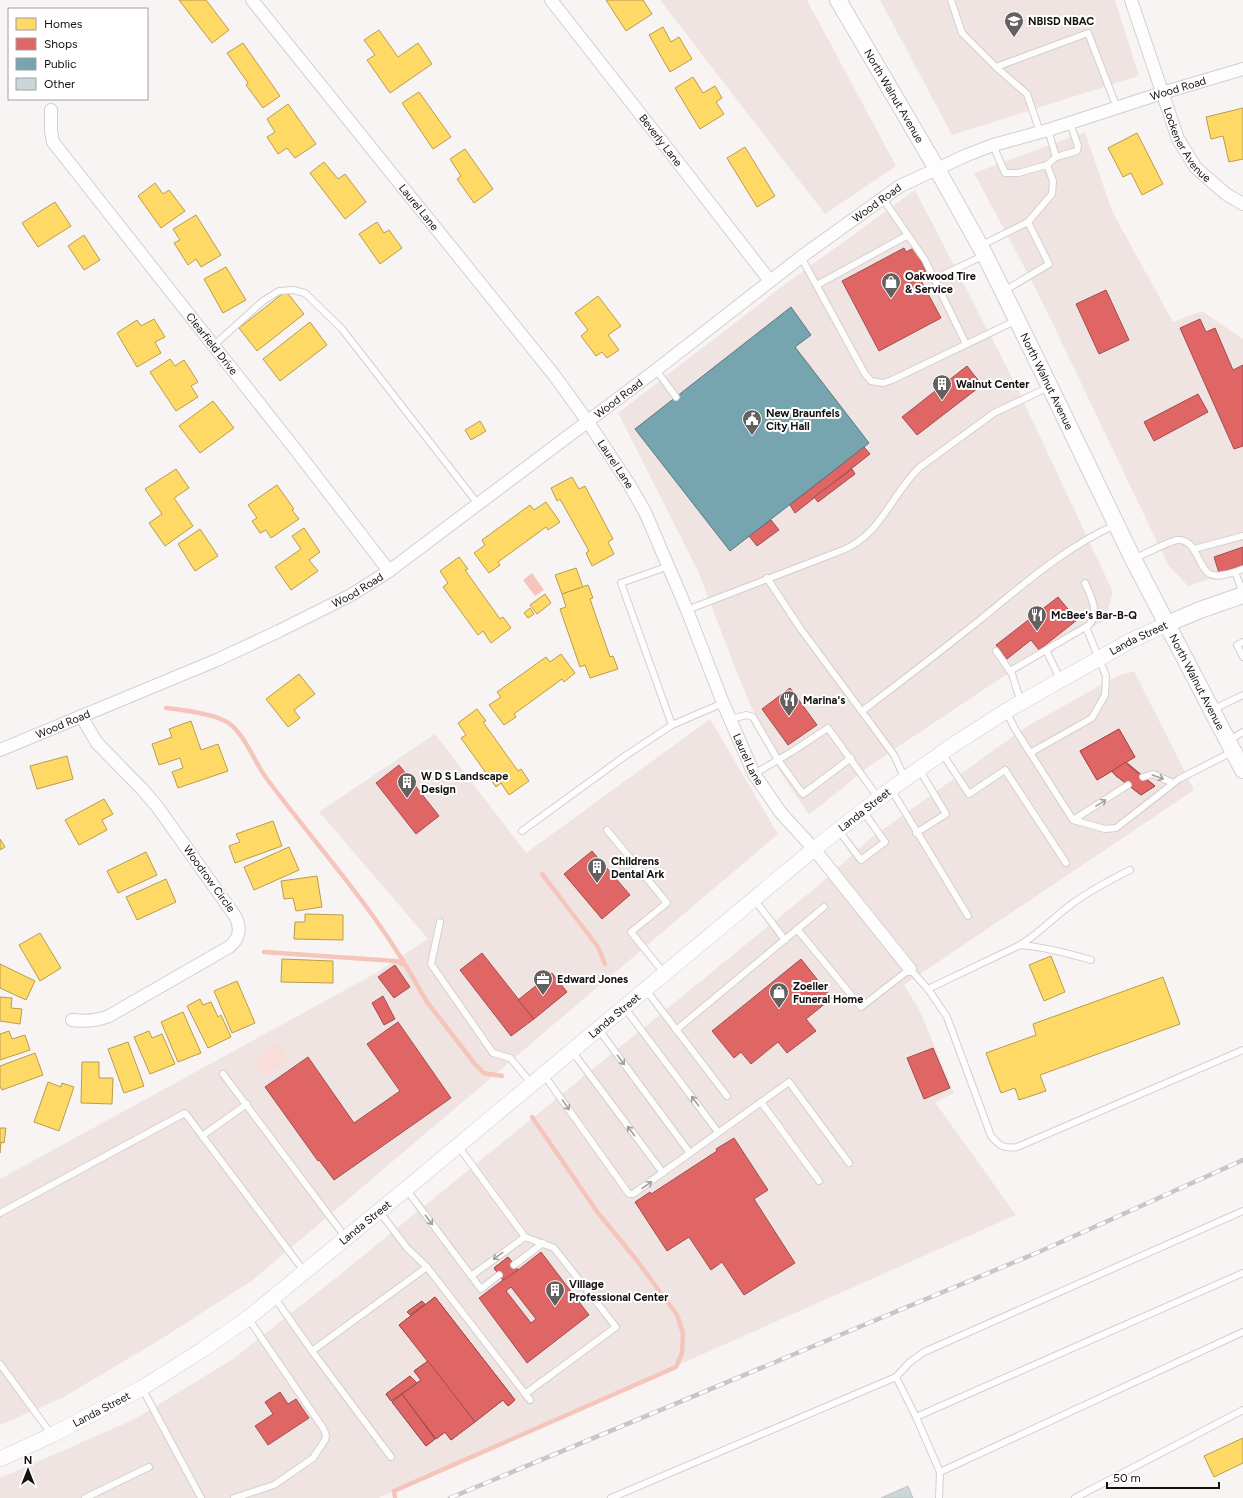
<svg xmlns="http://www.w3.org/2000/svg" width="1243" height="1498" font-family="Figtree,sans-serif">
	<style>
		.built { fill: #f0e4e2 }
		.green { fill: #f8ddd8 }
		.water { fill: #f5c5bb }
		.homes { fill: #ffd966; stroke: #b89d4c }
		.shops { fill: #e06666; stroke: #a34c4c; fill-rule: evenodd }
		.public { fill: #76a5af; stroke: #59797f }
		.lines { fill: none; stroke-linecap: round; stroke-linejoin: round }
		.stream { stroke: #f5c5bb; stroke-width: 4.5 }
		.building { fill: #cad7da; stroke: #c4c3c4 }
		.service-casing { stroke: #d3cfce; stroke-width: 8 }
		.minor-casing { stroke: #d3cfce; stroke-width: 14 }
		.tertiary-casing { stroke: #d3cfce; stroke-width: 16 }
		.secondary-casing { stroke: #d3cfce; stroke-width: 18 }
		.service { stroke: #fefdfd; stroke-width: 6 }
		.minor { stroke: #fefdfd; stroke-width: 12 }
		.tertiary { stroke: #fefdfd; stroke-width: 15 }
		.secondary { stroke: #fefdfd; stroke-width: 16 }
		.rail-casing { stroke: #c7c6c6; stroke-width: 4.5 }
		.rail { stroke: #fff; stroke-width: 3; stroke-dasharray: 9; stroke-linecap: butt }
		.oneway { stroke: #a09f9e }
		.labels { text-anchor: middle; dominant-baseline: central; stroke-width: 4; stroke-linejoin: round; paint-order: stroke }
		.poi-label { font-size: 11px; font-weight: bold; fill: #141110; stroke: #fff; text-anchor: start }
		.street-label { font-size: 11px; fill: #141110; stroke: #fff }
	</style>
	<rect width="100%" height="100%" fill="#f9f4f4"/>
	<g class="built">
		<polygon points="660,0 807,0 896,166 825,214"/>
		<polygon points="880,0 1115,0 1139,76 952,135"/>
		<polygon points="1085,132 1112,211 1173,322 1202,311 1243,339 1243,568 1188,586 1168,565 1037,291 974,173"/>
		<polygon points="915,190 1012,377 1113,592 1105,620 1001,678 871,765 809,815 778,769 739,678 698,571 618,413 788,282"/>
		<polygon points="1134,671 1194,790 904,985 919,1009 954,1093 935,1102 1016,1215 379,1498 0,1498 0,1478 133,1420 233,1359 337,1277 814,889 871,838 1026,727 1117,676"/>
		<polygon points="710,719 778,834 253,1280 158,1341 62,1398 0,1425 0,1179 376,973 428,939 319,812 435,734 526,853"/>
	</g>
	<polygon class="green" points="277,1043 289,1058 265,1076 253,1061"/>
	<polygon class="water" points="532,573 544,590 535,596 523,580"/>
	<g class="homes">
		<polygon points="179,0 206,0 229,30 212,43"/>
		<polygon points="606,0 643,0 652,14 626,31"/>
		<polygon points="663,27 671,42 679,37 692,59 670,72 649,35"/>
		<polygon points="379,30 398,57 418,43 432,64 390,93 367,60 375,55 364,40"/>
		<polygon points="243,43 280,96 263,108 246,85 248,83 227,53"/>
		<polygon points="693,77 703,93 715,86 722,98 716,102 724,114 700,129 675,88"/>
		<polygon points="419,92 451,137 433,149 402,103"/>
		<polygon points="288,104 316,144 295,158 287,148 278,154 267,137 275,132 267,119"/>
		<polygon points="1243,108 1243,159 1229,162 1223,136 1211,139 1206,117"/>
		<polygon points="1137,133 1163,184 1142,195 1131,173 1123,177 1108,148"/>
		<polygon points="745,147 775,196 757,207 727,158"/>
		<polygon points="465,149 493,189 474,203 457,179 461,176 450,159"/>
		<polygon points="324,162 338,179 345,174 366,202 345,219 310,173"/>
		<polygon points="155,183 163,194 169,190 185,211 161,228 138,196"/>
		<polygon points="55,202 71,226 38,247 22,223"/>
		<polygon points="196,215 221,255 201,267 196,259 188,265 174,243 180,240 173,229"/>
		<polygon points="377,222 384,233 389,230 402,248 380,264 359,234"/>
		<polygon points="84,235 100,260 84,270 68,246"/>
		<polygon points="226,267 246,300 223,313 204,279"/>
		<polygon points="286,291 304,314 257,351 239,328"/>
		<polygon points="598,296 621,326 608,335 619,350 607,358 602,352 596,356 581,336 588,330 575,313"/>
		<polygon points="154,319 165,337 155,342 161,353 137,367 117,333 137,320 141,326"/>
		<polygon points="310,322 327,345 280,381 263,359"/>
		<polygon points="170,359 175,366 184,360 198,382 191,386 198,397 176,411 150,372"/>
		<polygon points="213,401 234,428 200,453 179,426"/>
		<polygon points="480,421 486,431 471,440 465,430"/>
		<polygon points="176,469 189,488 174,498 193,526 165,546 149,523 162,514 145,489"/>
		<polygon points="572,477 579,489 585,486 613,539 608,542 614,554 592,566 586,553 589,551 560,499 557,501 551,488"/>
		<polygon points="277,485 294,509 292,510 299,519 271,538 266,530 260,533 252,521 257,518 248,505"/>
		<polygon points="546,502 560,522 548,530 546,527 498,562 500,565 489,573 474,553 485,545 482,540 530,505 534,510"/>
		<polygon points="304,528 320,552 309,560 318,571 291,590 275,567 301,549 292,536"/>
		<polygon points="200,529 218,556 195,571 178,544"/>
		<polygon points="459,557 468,569 465,570 500,619 503,617 511,628 491,643 483,631 478,635 443,587 448,583 440,571"/>
		<polygon points="576,568 583,587 562,594 555,575"/>
		<polygon points="588,585 593,598 590,599 610,657 613,656 618,669 590,678 585,665 580,667 560,609 566,607 562,594"/>
		<polygon points="545,594 551,603 537,614 530,605"/>
		<polygon points="530,608 534,614 528,618 524,613"/>
		<polygon points="561,654 575,673 564,682 562,679 514,714 516,717 504,725 489,705 501,697 497,692 546,657 550,662"/>
		<polygon points="299,674 315,694 294,710 300,718 288,727 266,699"/>
		<polygon points="477,709 486,721 483,722 518,771 521,769 529,781 509,795 501,783 496,787 461,738 466,735 458,723"/>
		<polygon points="191,721 201,750 218,744 228,771 178,788 172,772 183,768 180,758 159,765 152,744 172,737 169,729"/>
		<polygon points="67,756 73,779 37,789 30,766"/>
		<polygon points="104,799 113,814 102,820 107,830 79,845 65,820"/>
		<polygon points="273,821 282,846 235,863 229,846 240,842 236,834"/>
		<polygon points="0,839 5,847 0,850"/>
		<polygon points="289,847 299,870 254,890 244,867"/>
		<polygon points="146,852 157,875 118,893 107,871"/>
		<polygon points="317,876 322,907 296,911 293,898 284,899 281,881"/>
		<polygon points="166,879 176,902 137,920 126,897"/>
		<polygon points="305,914 343,915 343,940 294,939 295,922 305,922"/>
		<polygon points="40,933 61,968 40,981 19,945"/>
		<polygon points="1051,956 1065,992 1044,1001 1029,965"/>
		<polygon points="282,959 333,961 333,983 281,982"/>
		<polygon points="0,964 35,981 26,1000 0,988"/>
		<polygon points="1163,977 1180,1024 1040,1075 1046,1091 1019,1100 1015,1088 1001,1093 986,1053 1036,1035 1033,1024"/>
		<polygon points="237,981 255,1023 232,1033 214,991"/>
		<polygon points="0,997 12,998 11,1008 22,1009 20,1024 0,1021"/>
		<polygon points="200,999 203,1005 211,1002 218,1017 221,1015 231,1037 208,1048 187,1006"/>
		<polygon points="183,1012 201,1053 178,1062 161,1022"/>
		<polygon points="9,1031 12,1039 25,1035 30,1050 0,1060 0,1034"/>
		<polygon points="149,1031 152,1038 162,1034 175,1064 150,1074 134,1037"/>
		<polygon points="128,1042 144,1086 124,1093 108,1049"/>
		<polygon points="35,1053 43,1075 2,1090 0,1086 0,1066"/>
		<polygon points="82,1062 99,1062 99,1078 113,1078 112,1104 81,1103"/>
		<polygon points="48,1082 61,1087 62,1083 74,1087 59,1131 34,1122"/>
		<polygon points="0,1128 6,1128 4,1143 1,1142 0,1153"/>
		<polygon points="1243,1438 1243,1463 1214,1477 1204,1456"/>
	</g>
	<g class="shops">
		<polygon points="904,248 906,252 914,248 926,271 918,275 941,318 879,351 842,281"/>
		<polygon points="1106,290 1129,340 1099,354 1076,304"/>
		<polygon points="1200,319 1206,332 1215,328 1233,370 1243,365 1243,446 1234,449 1180,328"/>
		<polygon points="967,366 982,385 917,435 902,417"/>
		<polygon points="1198,394 1208,412 1154,441 1144,422"/>
		<polygon points="864,447 870,454 795,513 790,505"/>
		<polygon points="852,469 855,474 818,502 814,497"/>
		<polygon points="771,520 779,530 757,546 749,536"/>
		<polygon points="1243,547 1243,565 1219,573 1214,557"/>
		<polygon points="1058,597 1077,620 1039,650 1031,640 1007,659 996,645"/>
		<polygon points="790,688 817,725 788,745 762,709"/>
		<polygon points="1119,729 1135,757 1126,762 1155,786 1141,795 1115,775 1112,771 1097,780 1080,751"/>
		<polygon points="1119,729 1135,757 1097,780 1080,751"/>
		<polygon points="1126,762 1129,766 1155,786 1141,795 1115,775 1112,771"/>
		<polygon points="399,765 439,816 416,834 376,783"/>
		<polygon points="592,851 630,895 602,919 564,874"/>
		<polygon points="482,953 534,1019 511,1036 460,970"/>
		<polygon points="801,959 832,998 806,1019 816,1031 787,1053 778,1042 751,1064 741,1052 734,1058 712,1031"/>
		<polygon points="395,965 410,987 394,998 378,977"/>
		<polygon points="552,973 567,992 534,1019 518,1000"/>
		<polygon points="383,996 395,1019 384,1025 372,1003"/>
		<polygon points="398,1022 451,1098 334,1180 319,1160 318,1161 265,1087 308,1057 354,1123 400,1091 367,1044"/>
		<polygon points="933,1048 950,1088 924,1099 907,1058"/>
		<polygon points="734,1138 768,1190 754,1199 795,1263 744,1295 722,1262 711,1270 689,1237 667,1251 635,1202 650,1192 651,1194 717,1151 716,1149"/>
		<path d="M541,1252L589,1315L527,1363L479,1298L503,1280L494,1268L508,1257L518,1270ZM511,1287L536,1319L531,1323L506,1291Z"/>
		<polygon points="508,1257 518,1270 503,1280 494,1268"/>
		<polygon points="435,1297 515,1400 508,1406 503,1400 451,1440 445,1432 436,1439 402,1394 421,1380 414,1371 428,1361 399,1325"/>
		<polygon points="435,1297 515,1400 508,1406 503,1400 475,1422 399,1325"/>
		<polygon points="422,1301 425,1304 410,1315 407,1312"/>
		<polygon points="422,1301 425,1304 410,1315 407,1312"/>
		<polygon points="428,1361 475,1422 451,1440 445,1432 436,1439 402,1394 421,1380 414,1371"/>
		<polygon points="410,1376 417,1383 391,1401 386,1394"/>
		<polygon points="410,1376 417,1383 391,1401 386,1394"/>
		<polygon points="280,1392 288,1404 296,1399 309,1418 268,1445 255,1426 273,1414 265,1402"/>
		<polygon points="402,1394 435,1439 426,1446 392,1402"/>
		<polygon points="402,1394 435,1439 426,1446 392,1402"/>
	</g>
	<polygon class="public" points="791,307 811,335 795,347 869,443 730,551 635,429"/>
	<g class="lines">
		<g class="stream">
			<path d="M166,708C182,710 218,714 230,724C247,738 254,762 267,779C313,841 366,899 406,966"/>
			<polyline points="542,874 598,947 605,964"/>
			<polyline points="264,952 395,961 399,962 406,966 427,1002 475,1064 484,1073 502,1076"/>
			<polyline points="395,1498 394,1491 676,1367 682,1353 683,1333 677,1315 635,1258 598,1213 532,1117"/>
		</g>
	</g>
	<polygon class="building" points="908,1486 913,1498 881,1498"/>
	<g class="lines">
		<g class="service-casing">
			<g id="service">
				<polyline points="951,0 962,33 996,67"/>
				<polyline points="1040,132 1027,94 996,67 1088,33 1117,108"/>
				<polyline points="993,145 1005,173 1018,173 1047,165 1056,157 1048,130"/>
				<polyline points="1056,157 1077,151 1078,146 1070,123"/>
				<polyline points="883,199 925,260 966,344"/>
				<polyline points="980,246 1028,222 1052,194 1053,181 1047,165"/>
				<polyline points="801,257 865,374 871,381 883,383 892,380 1017,320"/>
				<polyline points="934,279 985,255"/>
				<polyline points="817,285 908,235"/>
				<polyline points="1004,291 1049,264 1028,222"/>
				<polyline points="213,346 263,301 279,291 293,290 305,293 342,329 478,504"/>
				<polyline points="656,370 676,397"/>
				<polyline points="1194,549 1243,536"/>
				<path d="M1134,559C1144,554 1168,542 1177,540C1197,538 1197,567 1210,574C1217,578 1228,574 1235,572L1243,593"/>
				<polyline points="669,566 621,583 672,725"/>
				<polyline points="1235,572 1243,569"/>
				<polyline points="767,578 800,628 894,755 905,779"/>
				<path d="M687,610L843,550C881,535 892,493 920,467L994,413L1049,387"/>
				<polyline points="1243,642 1237,645 1243,657"/>
				<polyline points="1046,650 1060,679"/>
				<polyline points="996,651 1012,674 1021,703"/>
				<path d="M1010,671L1089,625C1100,612 1091,597 1085,583"/>
				<polyline points="1212,710 1243,695"/>
				<path d="M862,711C902,681 942,650 981,619C1024,584 1064,548 1115,525"/>
				<polyline points="1006,711 1015,729 1073,820 1105,829 1116,828 1179,779 1232,752"/>
				<polyline points="731,719 746,715 753,717 778,760 803,794 851,758"/>
				<polyline points="1229,740 1243,732"/>
				<polyline points="942,753 969,794 1005,770 1066,863"/>
				<polyline points="1030,753 1092,718 1105,695 1106,676 1086,627"/>
				<polyline points="754,774 793,751 828,728 879,799"/>
				<polyline points="1143,777 1153,774 1173,783"/>
				<polyline points="891,789 968,916"/>
				<polyline points="1073,820 1128,785"/>
				<polyline points="607,830 667,903 631,932 664,973"/>
				<polyline points="522,831 625,756 672,725 723,703"/>
				<polyline points="839,831 861,860 885,842 863,811"/>
				<polyline points="916,833 946,814 919,769"/>
				<polyline points="754,899 785,940"/>
				<polyline points="440,922 431,964 493,1053 510,1058 532,1084"/>
				<path d="M797,929L861,1007L910,969L928,989L947,1017L991,1136C1000,1146 1003,1149 1017,1147L1243,1050"/>
				<path d="M1020,945C1045,947 1067,953 1091,960"/>
				<path d="M928,989L1020,945C1040,933 1055,916 1073,903C1091,890 1110,880 1130,870"/>
				<polyline points="646,990 727,1096"/>
				<polyline points="624,1007 718,1132"/>
				<polyline points="599,1030 690,1153"/>
				<polyline points="676,1030 824,907"/>
				<polyline points="572,1051 663,1173"/>
				<polyline points="223,1074 346,1238"/>
				<polyline points="544,1075 629,1194 633,1194 789,1082 849,1163"/>
				<polyline points="761,1102 819,1181"/>
				<polyline points="202,1136 247,1104"/>
				<polyline points="458,1146 525,1237 554,1248 616,1327 525,1394"/>
				<polyline points="406,1189 481,1289 499,1275"/>
				<polyline points="379,1211 407,1248 427,1267 530,1400"/>
				<polyline points="0,1213 185,1113 304,1271"/>
				<polyline points="514,1265 543,1243"/>
				<polyline points="471,1276 525,1237"/>
				<polyline points="274,1297 312,1351 391,1457"/>
				<polyline points="312,1351 427,1267"/>
				<polyline points="0,1364 52,1435"/>
				<polyline points="896,1377 916,1417 940,1472 1243,1332"/>
				<polyline points="142,1388 201,1498"/>
				<polyline points="916,1417 1243,1273"/>
				<polyline points="85,1498 149,1467"/>
				<polyline points="234,1498 274,1485 313,1458 325,1440 326,1435 323,1428 248,1318"/>
				<polyline points="611,1498 896,1377 910,1362 924,1352 1243,1211"/>
				<polyline points="939,1498 940,1472"/>
				<polyline points="1075,1498 1243,1410"/>
			</g>
		</g>
		<g class="minor-casing">
			<g id="minor">
				<path id="s1" d="M252,0L554,375L588,422L629,484L645,512L687,610L723,703L754,774L781,813L814,849L910,969"/>
				<path id="s2" d="M551,0L674,157L770,281"/>
				<path id="s3" d="M1131,0L1178,139L1196,168L1226,194L1243,204"/>
				<path id="s4" d="M51,110V131L53,142L299,454L389,571"/>
				<path id="s5" d="M0,750L217,660L279,631L351,595L389,571L656,370L801,257L900,186L967,155L993,145L1048,130L1162,93L1243,69"/>
				<path d="M72,1020C86,1022 96,1021 109,1016L229,947C240,939 241,927 235,916L156,805L142,789L97,743L81,716"/>
			</g>
		</g>
		<g class="tertiary-casing">
			<g id="tertiary">
				<path id="s6" d="M0,1459L52,1435L142,1388L202,1350L248,1318L406,1189L814,849L891,789L953,745L1006,711L1130,641L1167,624"/>
			</g>
		</g>
		<g class="secondary-casing">
			<g id="secondary">
				<path id="s7" d="M838,0L937,169L985,255L1050,387L1133,559L1243,770"/>
				<polyline points="1167,624 1200,610 1243,595"/>
			</g>
		</g>
		<use href="#service" class="service"/>
		<use href="#minor" class="minor"/>
		<use href="#tertiary" class="tertiary"/>
		<use href="#secondary" class="secondary"/>
		<g class="rail-casing">
			<polyline id="rail" points="450,1498 1041,1251 1243,1160"/>
		</g>
		<use href="#rail" class="rail"/>
	</g>
	<defs><path id="oneway-shaft" d="M-6 0H5M1.5-3L5.5 0L1.5 3" fill="none" stroke-width="1.6" stroke-linecap="round" stroke-linejoin="round"/></defs>
	<g class="oneway">
		<use href="#oneway-shaft" transform="translate(1158 777) rotate(20)"/>
		<use href="#oneway-shaft" transform="translate(1101 803) rotate(-32)"/>
		<use href="#oneway-shaft" transform="translate(621 1060) rotate(53)"/>
		<use href="#oneway-shaft" transform="translate(695 1101) rotate(-127)"/>
		<use href="#oneway-shaft" transform="translate(566 1105) rotate(55)"/>
		<use href="#oneway-shaft" transform="translate(631 1131) rotate(-127)"/>
		<use href="#oneway-shaft" transform="translate(647 1185) rotate(-35)"/>
		<use href="#oneway-shaft" transform="translate(429 1220) rotate(53)"/>
		<use href="#oneway-shaft" transform="translate(498 1256) rotate(144)"/>
	</g>
	<defs>
		<g id="school-pin" transform="scale(1)"><path d="M0 17L-7.5 6A9.5 9.5 0 1 1 7.5 6Z" fill="#646060" stroke="#fff"/><path d="M0-5L7-2L0 1L-7-2ZM-4 1L0 2.5L4 1V4Q0 6-4 4Z" fill="#fff"/></g>
		<g id="shop-pin" transform="scale(1)"><path d="M0 17L-7.5 6A9.5 9.5 0 1 1 7.5 6Z" fill="#646060" stroke="#fff"/><path d="M-5-2.5h2.3a2.7 3.5 0 0 1 5.4 0H5L5.5 6h-11ZM-1.5-2.5h3a1.5 2.3 0 0 0-3 0Z" fill="#fff"/></g>
		<g id="building-pin" transform="scale(1)"><path d="M0 17L-7.5 6A9.5 9.5 0 1 1 7.5 6Z" fill="#646060" stroke="#fff"/><path d="M-4-6H4V6H1V3H-1V6H-4ZM-2.5-4.3h1.7v1.8h-1.7ZM.8-4.3h1.7v1.8H.8ZM-2.5-1h1.7V.8h-1.7ZM.8-1h1.7V.8H.8Z" fill="#fff"/></g>
		<g id="civic-pin" transform="scale(1)"><path d="M0 17L-7.5 6A9.5 9.5 0 1 1 7.5 6Z" fill="#646060" stroke="#fff"/><path d="M-.6-6.5H3V-4.5H.6V-3L4-1V1h2V6H-6V1h2V-1L-.6-3ZM-1.2 2.5V6h2.4V2.5Z" fill="#fff"/></g>
		<g id="restaurant-pin" transform="scale(1)"><path d="M0 17L-7.5 6A9.5 9.5 0 1 1 7.5 6Z" fill="#646060" stroke="#fff"/><path d="M-5-6h1v4h1v-4h1v4h1v-4h1v5L-1.5 .5V6h-2V.5L-5-1ZM5-6V6H3V1.5H1.5Q1.5-4 5-6Z" fill="#fff"/></g>
		<g id="office-pin" transform="scale(1)"><path d="M0 17L-7.5 6A9.5 9.5 0 1 1 7.5 6Z" fill="#646060" stroke="#fff"/><path d="M-6-3h4V-5.5h4V-3h4V5H-6ZM-1-4.5V-3h2v-1.5ZM-6 0V1H6V0Z" fill="#fff"/></g>
	</defs>
	<g fill-rule="evenodd">
		<use href="#school-pin" x="1014" y="21"/>
		<use href="#shop-pin" x="891" y="282"/>
		<use href="#building-pin" x="942" y="384"/>
		<use href="#civic-pin" x="752" y="419"/>
		<use href="#restaurant-pin" x="1037" y="615"/>
		<use href="#restaurant-pin" x="789" y="700"/>
		<use href="#building-pin" x="407" y="782"/>
		<use href="#building-pin" x="597" y="867"/>
		<use href="#office-pin" x="543" y="979"/>
		<use href="#shop-pin" x="779" y="992"/>
		<use href="#building-pin" x="555" y="1290"/>
	</g>
	<g class="labels">
		<g class="poi-label">
			<text x="1028" y="21">NBISD NBAC</text>
			<text x="905" y="276">Oakwood Tire<tspan x="905" dy="13">&amp; Service</tspan></text>
			<text x="956" y="384">Walnut Center</text>
			<text x="766" y="413">New Braunfels<tspan x="766" dy="13">City Hall</tspan></text>
			<text x="1051" y="615">McBee's Bar-B-Q</text>
			<text x="803" y="700">Marina's</text>
			<text x="421" y="776">W D S Landscape<tspan x="421" dy="13">Design</tspan></text>
			<text x="611" y="861">Childrens<tspan x="611" dy="13">Dental Ark</tspan></text>
			<text x="557" y="979">Edward Jones</text>
			<text x="793" y="986">Zoeller<tspan x="793" dy="13">Funeral Home</tspan></text>
			<text x="569" y="1284">Village<tspan x="569" dy="13">Professional Center</tspan></text>
		</g>
		<g class="street-label">
			<text stroke="none"><textPath href="#s5" startOffset="1364">Wood Road</textPath></text>
			<text stroke="none"><textPath href="#s7" startOffset="111">North Walnut Avenue</textPath></text>
			<text stroke="none"><textPath href="#s2" startOffset="178">Beverly Lane</textPath></text>
			<text stroke="none"><textPath href="#s3" startOffset="156">Lockener Avenue</textPath></text>
			<text stroke="none"><textPath href="#s5" startOffset="1040">Wood Road</textPath></text>
			<text stroke="none"><textPath href="#s1" startOffset="266">Laurel Lane</textPath></text>
			<text stroke="none"><textPath href="#s4" startOffset="289">Clearfield Drive</textPath></text>
			<text stroke="none"><textPath href="#s7" startOffset="435">North Walnut Avenue</textPath></text>
			<text stroke="none"><textPath href="#s5" startOffset="716">Wood Road</textPath></text>
			<text stroke="none"><textPath href="#s1" startOffset="590">Laurel Lane</textPath></text>
			<text stroke="none"><textPath href="#s5" startOffset="392">Wood Road</textPath></text>
			<text stroke="none"><textPath href="#s6" startOffset="1409">Landa Street</textPath></text>
			<text stroke="none"><textPath href="#s7" startOffset="771">North Walnut Avenue</textPath></text>
			<text stroke="none"><textPath href="#s5" startOffset="68">Wood Road</textPath></text>
			<text stroke="none"><textPath href="#s1" startOffset="914">Laurel Lane</textPath></text>
			<text stroke="none"><textPath href="#s6" startOffset="1085">Landa Street</textPath></text>
			<text transform="translate(209 879) rotate(54)">Woodrow Circle</text>
			<text stroke="none"><textPath href="#s6" startOffset="761">Landa Street</textPath></text>
			<text stroke="none"><textPath href="#s6" startOffset="437">Landa Street</textPath></text>
			<text stroke="none"><textPath href="#s6" startOffset="113">Landa Street</textPath></text>
		</g>
	</g>
	<rect x="8" y="8" width="140" height="92" fill="#ffffff" stroke="#a1a09f"/>
	<rect x="16" y="18" width="20" height="12" fill="#ffd966" stroke="#a1a09f"/>
	<text x="44" y="28" font-size="12" fill="#141110">Homes</text>
	<rect x="16" y="38" width="20" height="12" fill="#e06666" stroke="#a1a09f"/>
	<text x="44" y="48" font-size="12" fill="#141110">Shops</text>
	<rect x="16" y="58" width="20" height="12" fill="#76a5af" stroke="#a1a09f"/>
	<text x="44" y="68" font-size="12" fill="#141110">Public</text>
	<rect x="16" y="78" width="20" height="12" fill="#cad7da" stroke="#a1a09f"/>
	<text x="44" y="88" font-size="12" fill="#141110">Other</text>
	<g transform="translate(28 1470)" stroke="#ffffff" stroke-width="3" paint-order="stroke">
	<path d="M0-3L7 15L0 10L-7 15Z" fill="#141110"/>
	<text y="-6" font-size="11" font-weight="bold" text-anchor="middle" fill="#141110">N</text>
	</g>
	<path d="M1107 1482v6h112v-6" fill="none" stroke="#141110" stroke-width="2"/>
	<text x="1113" y="1482" font-size="12" fill="#141110" stroke="#ffffff" stroke-width="3" paint-order="stroke">50 m</text>
</svg>
